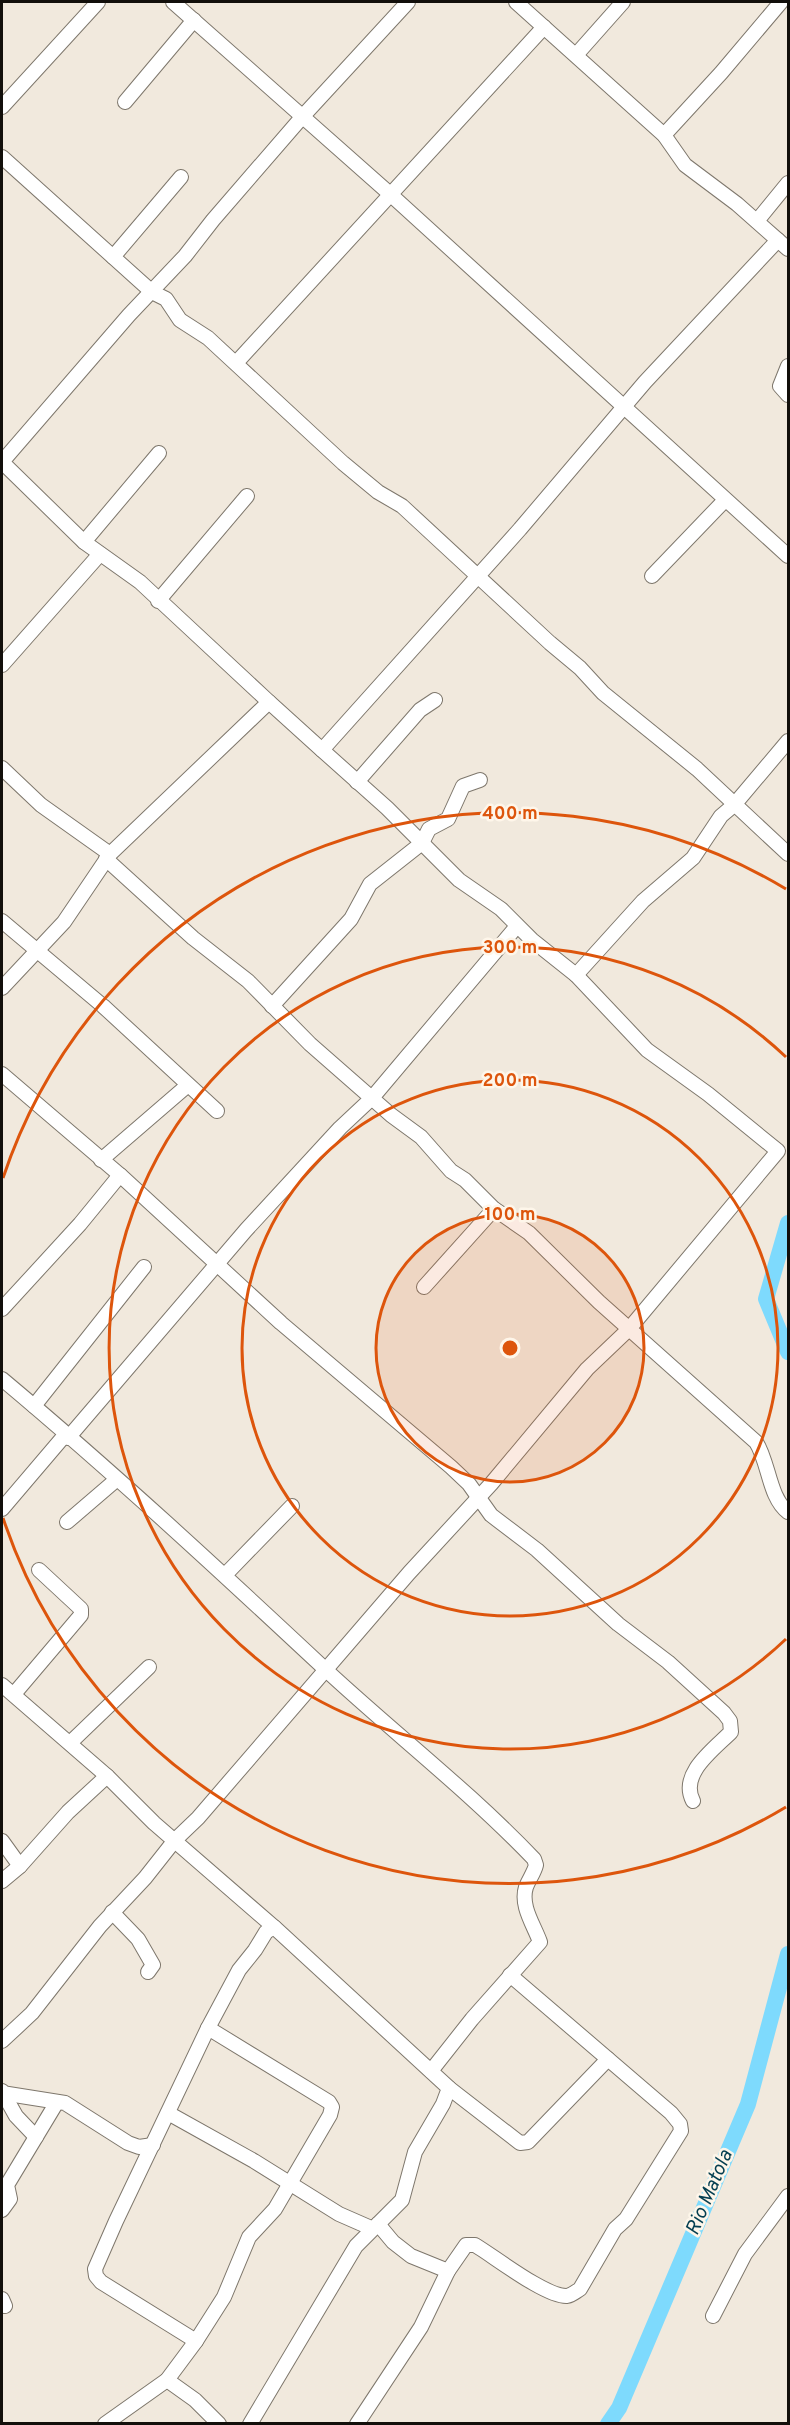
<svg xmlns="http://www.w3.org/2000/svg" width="790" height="2425" font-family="Overpass,sans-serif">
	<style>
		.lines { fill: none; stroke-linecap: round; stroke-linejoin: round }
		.river { stroke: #7edafd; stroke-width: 16 }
		.minor-casing { stroke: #7e776c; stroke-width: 16 }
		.minor { stroke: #fff; stroke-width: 14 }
		.ring { fill: none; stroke: #dd550c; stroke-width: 3 }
		.labels { text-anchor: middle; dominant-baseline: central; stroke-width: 5; stroke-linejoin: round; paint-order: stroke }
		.water-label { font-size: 20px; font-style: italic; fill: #053f51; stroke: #fef6ea }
		.centre { fill: #dd550c; stroke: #fef6ea; stroke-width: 3 }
		.ring-label { font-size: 18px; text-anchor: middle; font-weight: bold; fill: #dd550c; stroke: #fef6ea; stroke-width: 5; stroke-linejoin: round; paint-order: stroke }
	</style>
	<rect width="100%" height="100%" fill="#f1e9dd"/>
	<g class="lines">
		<g class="river">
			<polyline points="788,1223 766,1299 788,1352"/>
			<polyline points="608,2424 619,2408 748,2104 788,1954"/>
		</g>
		<g class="minor-casing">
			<g id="minor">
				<polyline points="173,2 390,194 788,556"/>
				<polyline points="516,2 664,135 685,165 737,204 788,249"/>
				<polyline points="576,55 623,2"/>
				<polyline points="125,102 194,20"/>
				<polyline points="2,107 98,2"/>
				<polyline points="664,135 721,73 781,2"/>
				<polyline points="2,157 152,292 166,299 180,320 208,338 343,463 378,492 402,506 550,643 580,668 603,693 697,769 788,854"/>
				<polyline points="757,221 788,183"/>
				<polyline points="113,257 181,177"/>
				<polyline points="236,363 544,27"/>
				<polyline points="788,366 780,386 788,395"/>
				<polyline points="2,462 129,315 185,256 213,220 303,116 408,2"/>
				<polyline points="2,462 84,542 140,582 269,702"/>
				<polyline points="84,542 159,453"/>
				<polyline points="652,576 725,500"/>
				<polyline points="158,601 247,496"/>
				<polyline points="2,665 100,554"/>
				<polyline points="2,768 41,805 110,854"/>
				<polyline points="357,782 420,710 435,700"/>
				<path d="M106,859L193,938L248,981L310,1044L391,1115L421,1137L451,1171L465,1180L493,1208L529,1233L599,1302L756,1442C769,1462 769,1498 788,1512"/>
				<polyline points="2,921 103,1006 217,1111"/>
				<polyline points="576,975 643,901 693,858 721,816 734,805 788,741"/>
				<polyline points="2,988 64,922 110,854 269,702 322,750"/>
				<polyline points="272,1006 351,919 370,884 422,843 429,829 448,819 463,786 480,780"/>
				<path d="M2,1074L120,1175L281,1323L451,1467L469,1484L491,1515L537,1550L618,1624L668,1662L724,1713L730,1721L731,1732C713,1750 679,1774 693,1801"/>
				<polyline points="101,1160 188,1085"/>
				<polyline points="424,1287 494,1209"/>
				<polyline points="2,1309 80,1224 120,1175"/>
				<path d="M2,1379C113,1472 220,1571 326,1670C395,1734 469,1791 534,1859L536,1865C534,1873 529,1879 526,1887C520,1906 534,1925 540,1942L472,2019L431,2071"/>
				<polyline points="34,1406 144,1267"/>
				<polyline points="68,1438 246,1230 340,1128 372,1098 517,926"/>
				<polyline points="2,1509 65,1435"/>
				<polyline points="67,1522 116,1480"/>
				<polyline points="225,1575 292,1506"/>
				<polyline points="2,1685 107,1776 154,1823 274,1927 449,2088 443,2104 415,2152 402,2200 356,2246 250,2424"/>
				<polyline points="14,1694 81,1615 81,1609 39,1570"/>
				<polyline points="70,1743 149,1667"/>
				<polyline points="2,1841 20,1866"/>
				<polyline points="2,1881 20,1866 68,1812 107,1776"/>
				<polyline points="112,1912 138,1939 153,1965 148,1972"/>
				<polyline points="2,2041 32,2013 100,1926 145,1878 175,1840 198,1818 409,1573 491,1484 587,1369 629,1329 778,1151 708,1094 647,1050 576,975 532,940 501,909 459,880 387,808 322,750 520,529 645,382 778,240"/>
				<polyline points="449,2088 520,2143 528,2142 608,2059"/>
				<polyline points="2,2091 16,2116 36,2137"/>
				<polyline points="2,2093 65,2103 128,2143 139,2147 153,2145"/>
				<polyline points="168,2113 254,2161 339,2214 371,2228"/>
				<polyline points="2,2210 10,2199 7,2185 57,2102"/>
				<polyline points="378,2224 393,2242 411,2256 448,2271"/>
				<polyline points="2,2299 5,2306"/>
				<polyline points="713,2316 745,2254 788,2196"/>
				<polyline points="196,2341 101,2282 96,2276 95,2269 116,2221 208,2028 239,1970 255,1950 266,1932 274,1927"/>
				<polyline points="167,2380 195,2400 219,2424"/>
				<polyline points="105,2424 167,2380 196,2341 224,2297 249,2237 275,2209 330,2115 332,2107 329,2102 208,2028"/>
				<path d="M357,2424L421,2327L448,2271L466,2245H475C495,2257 546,2297 567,2296C572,2295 575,2292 580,2289L615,2229L626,2219L681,2131L680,2124L671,2113L510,1975"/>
			</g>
		</g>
		<use href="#minor" class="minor"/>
	</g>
	<circle cx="510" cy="1348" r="134" fill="#dd550c" fill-opacity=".12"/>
	<g class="ring">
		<circle cx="510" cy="1348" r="134"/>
		<circle cx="510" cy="1348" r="268"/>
		<path d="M786 1639A401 401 0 1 1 786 1057"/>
		<path d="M786 1807A535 535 0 0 1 3 1518M3 1178A535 535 0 0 1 786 889"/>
	</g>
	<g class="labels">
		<g class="water-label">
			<text transform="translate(710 2193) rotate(-67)">Rio Matola</text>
		</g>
	</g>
	<circle cx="510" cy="1348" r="9" class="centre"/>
	<g class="ring-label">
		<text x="510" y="819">400 m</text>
		<text x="510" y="953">300 m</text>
		<text x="510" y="1086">200 m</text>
		<text x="510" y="1220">100 m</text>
	</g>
	<rect width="790" height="2425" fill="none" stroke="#120f0b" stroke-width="6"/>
</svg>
